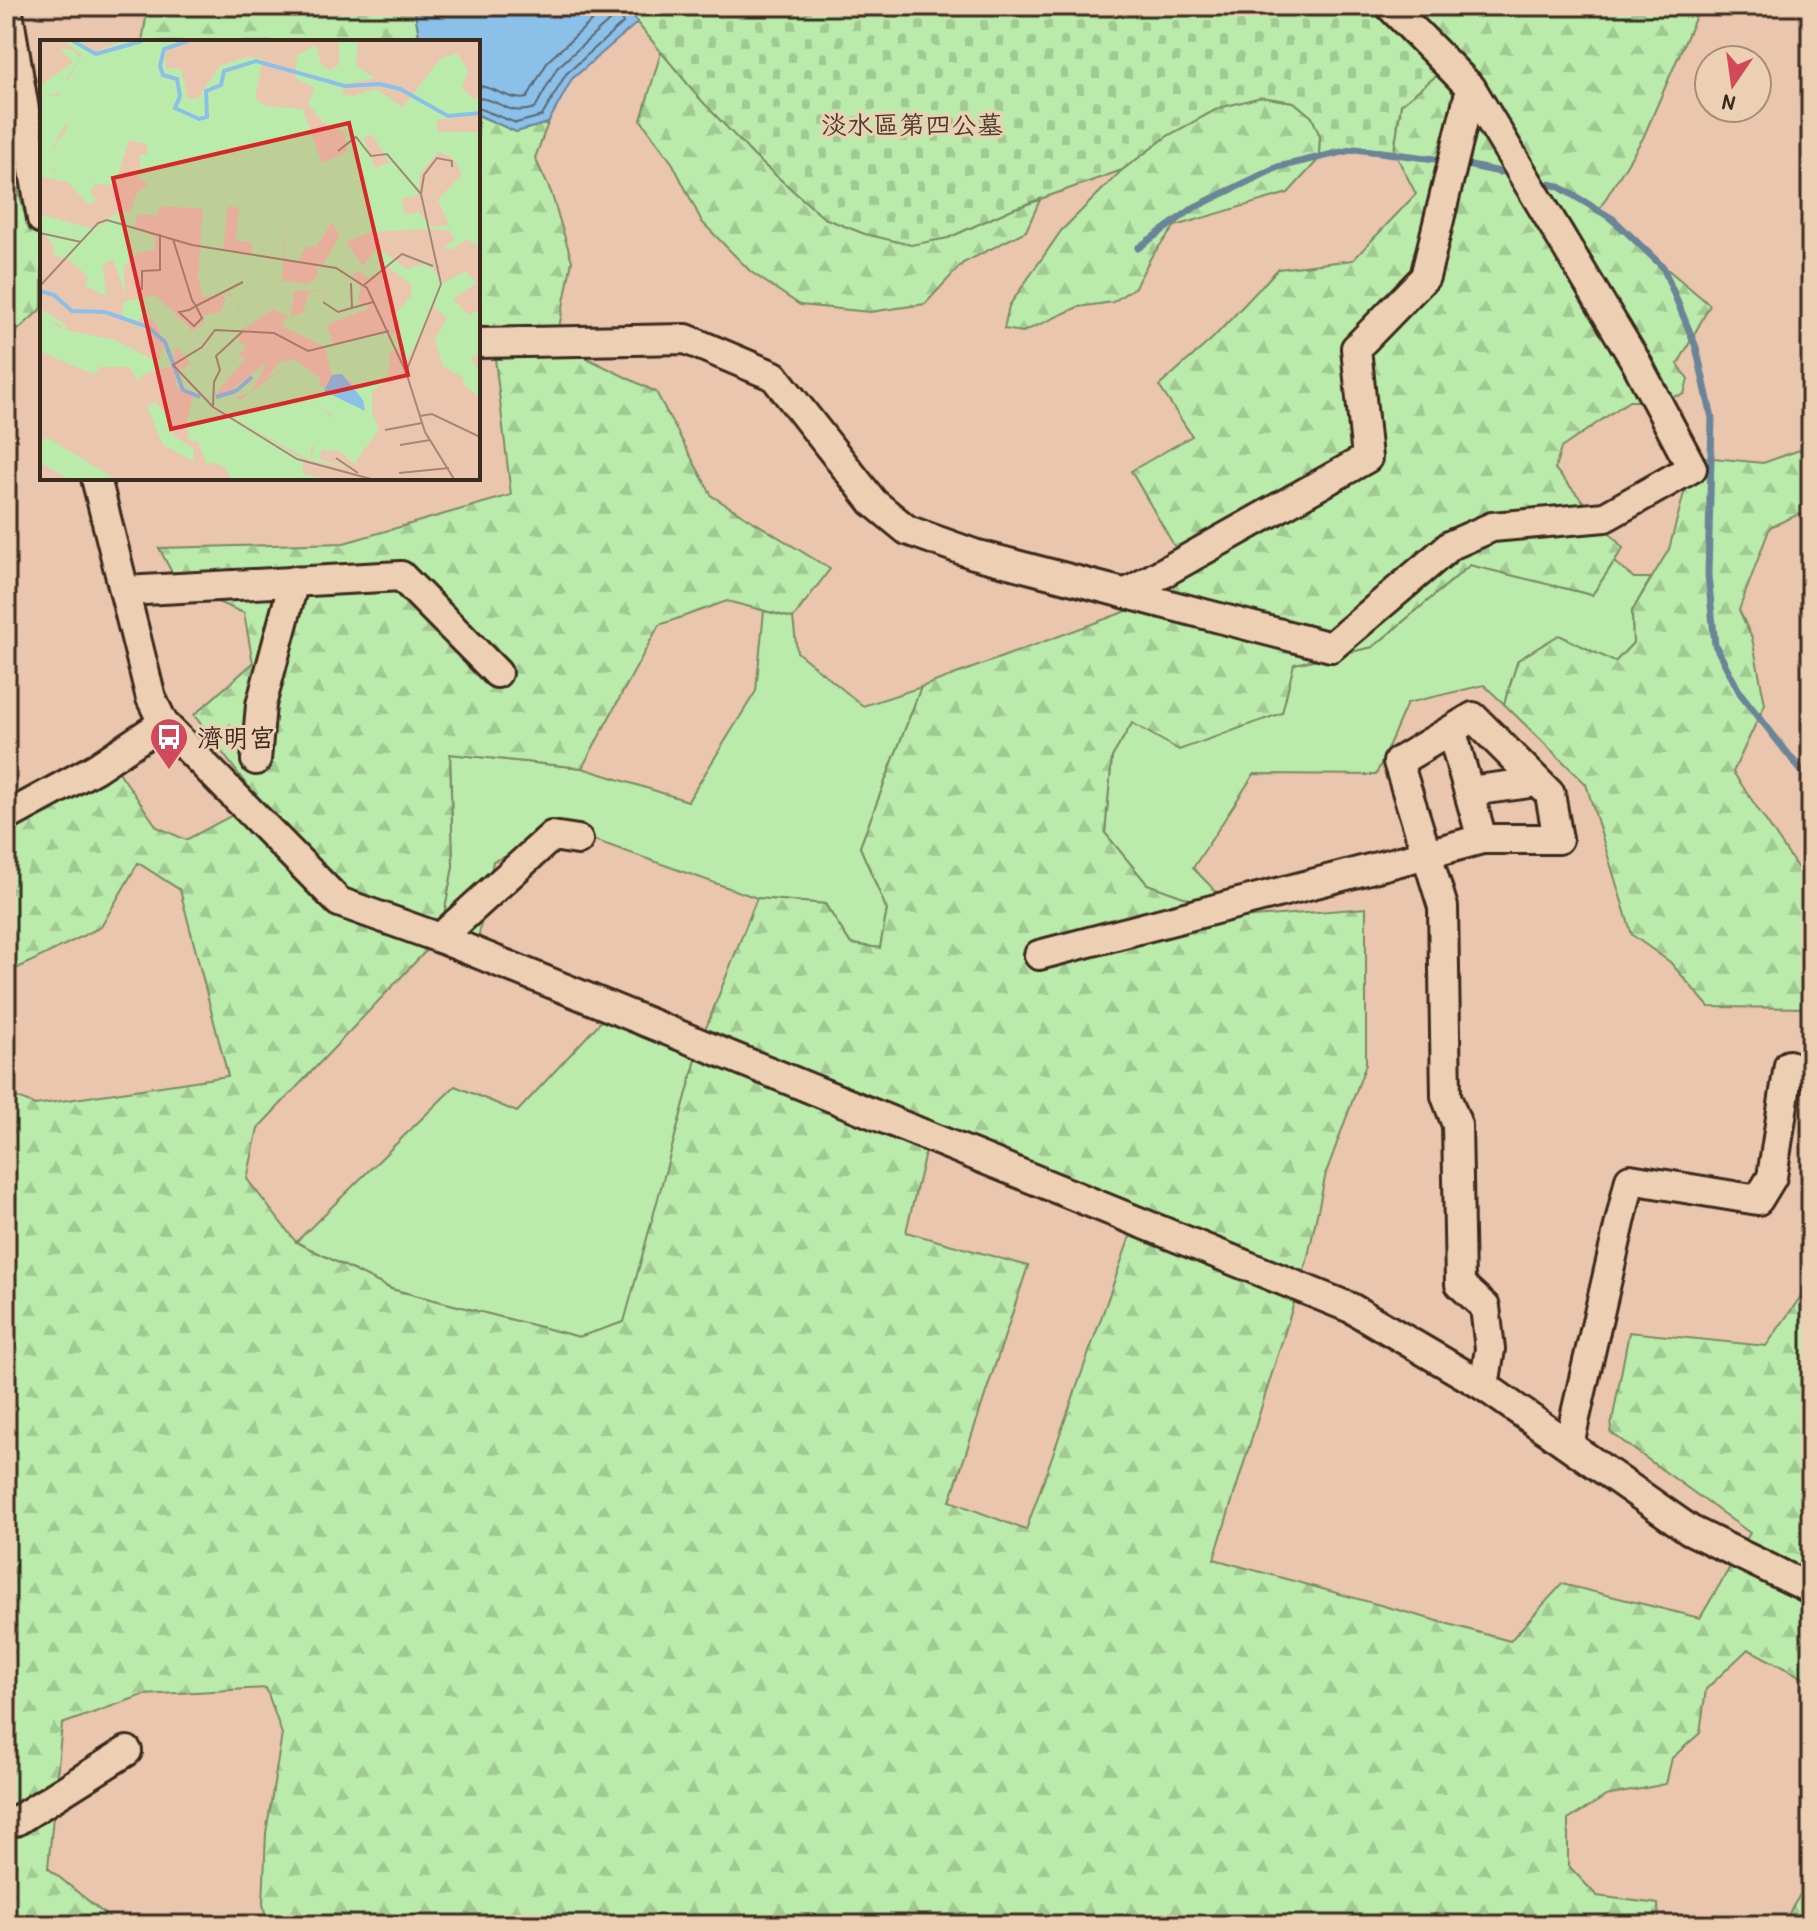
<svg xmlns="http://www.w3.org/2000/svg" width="1817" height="1931" font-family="'Patrick Hand','LXGW WenKai TC',sans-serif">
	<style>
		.green { fill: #baebab; stroke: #7a8a64; stroke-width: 2 }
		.forest { fill: url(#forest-firs); stroke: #7a8a64; stroke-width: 2; fill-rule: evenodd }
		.cemetery { fill: url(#cemetery-stones); stroke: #7a8a64; stroke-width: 2 }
		.water { fill: #8bc0e9; stroke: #6b8498; stroke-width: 2 }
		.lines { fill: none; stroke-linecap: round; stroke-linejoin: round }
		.shore { stroke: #5b666f; stroke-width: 2 }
		.stream { stroke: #6b8498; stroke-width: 7 }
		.minor-casing { stroke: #3b2a1e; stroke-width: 34 }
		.minor { stroke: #edcfb3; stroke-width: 28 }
		.labels { text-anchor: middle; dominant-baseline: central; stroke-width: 6; stroke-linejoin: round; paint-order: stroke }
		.park-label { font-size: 26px; fill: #483d2c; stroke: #edcfb3 }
		.poi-label { font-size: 26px; fill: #3b2a1e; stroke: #edcfb3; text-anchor: start }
		.inset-river { fill: none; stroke: #8bc0e9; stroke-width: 4 }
		.inset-road { fill: none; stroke: #a48875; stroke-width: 2 }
		.view { fill: #d62828; fill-opacity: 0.15; stroke: #d62828; stroke-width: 4 }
		.inset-edge { fill: none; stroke: #3b2a1e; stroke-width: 4 }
	</style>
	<defs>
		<pattern id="forest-firs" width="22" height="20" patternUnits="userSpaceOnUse" patternTransform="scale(2)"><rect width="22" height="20" fill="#baebab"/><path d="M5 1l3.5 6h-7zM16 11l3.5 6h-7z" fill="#a1ca93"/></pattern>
		<pattern id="cemetery-stones" width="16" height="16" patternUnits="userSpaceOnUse" patternTransform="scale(2)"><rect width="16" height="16" fill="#baebab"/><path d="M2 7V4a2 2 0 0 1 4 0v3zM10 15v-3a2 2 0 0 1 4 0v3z" fill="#a1ca93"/></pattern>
	</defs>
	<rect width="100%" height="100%" fill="#eac6af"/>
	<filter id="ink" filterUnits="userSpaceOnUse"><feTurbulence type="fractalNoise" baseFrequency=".0125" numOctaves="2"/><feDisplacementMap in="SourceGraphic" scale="16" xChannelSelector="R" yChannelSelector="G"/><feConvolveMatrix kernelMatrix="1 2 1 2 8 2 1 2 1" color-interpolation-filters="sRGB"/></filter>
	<g filter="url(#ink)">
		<g class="green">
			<polygon points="1614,562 1634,578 1651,578 1632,611 1633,643 1615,662 1518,660 1504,704 1484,685 1407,703 1376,775 1254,774 1193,868 1242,918 1147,884 1105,833 1112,757 1132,723 1294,664 1373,647 1470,565 1592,595"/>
			<polygon points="764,611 793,618 797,652 863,706 921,687 860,847 887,910 880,948 851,944 825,904 757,898 572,832 493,861 476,950 440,936 453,866 450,754 582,768 688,801 756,691"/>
			<polygon points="617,1004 702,1038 625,1322 579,1337 391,1289 296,1242 455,1086 517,1112"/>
		</g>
		<g class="forest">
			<polygon points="148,6 414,6 420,42 142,42"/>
			<path d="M1375,6H1696V16L1643,138L1598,211L1710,305L1678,364L1688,379L1684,394L1657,401H1629L1561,448L1555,469L1623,548L1592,595L1470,565L1373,647L1294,664L1282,713L1179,750L1132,723L1112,757L1105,833L1147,884L1242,918L1366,908V1064L1326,1173L1307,1261L1214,1559L1510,1641L1562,1584L1700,1618L1750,1533L1610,1432L1629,1332L1766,1346L1811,1282V1682L1748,1649L1706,1689L1700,1733L1672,1758L1666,1784L1606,1796L1568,1820V1865L1597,1896L1658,1904L1659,1925H268L263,1904L266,1833L282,1734L266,1688L143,1695L62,1724L48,1868L118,1925H6V1093L35,1105L228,1076L180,890L138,863L101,927L8,973L6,969V829H14L117,769L157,827L186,840L259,801L194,715L253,663L244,613L179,586L159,548L344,543L511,495L494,350L478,349V115L516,132L548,123L535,158L551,192L572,261L556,343L656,392L712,496L830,569L793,618L727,601L659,625L582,768L450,754L453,866L440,936L258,1128L247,1179L296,1242L391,1289L579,1337L624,1322L702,1038L757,898L825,904L851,944L880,948L887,910L860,847L921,687L1127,611L1126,577L1176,549L1131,471L1192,436L1159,386L1212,339L1278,269L1353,260L1416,194L1394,151L1401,104L1441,72ZM930,1132L1137,1217L1026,1530L950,1501L1028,1266L906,1232Z"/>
			<polygon points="661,52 754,156 824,218 865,234 948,238 1012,209 1040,200 1026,231 963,263 925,304 870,312 800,305 751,272 702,222 673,164 641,120"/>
			<polygon points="1261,97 1294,102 1312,117 1320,136 1319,159 1288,193 1175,226 1151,257 1135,287 1113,302 1078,307 1023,332 1004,329 1009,306 1061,231 1122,170 1169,135 1219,107"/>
			<polygon points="6,141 24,212 42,209 42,308 6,341"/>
			<polygon points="1811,446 1811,518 1799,514 1770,527 1739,610 1752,638 1765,704 1733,772 1811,888 1811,1008 1709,1007 1670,962 1632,935 1586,784 1504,704 1518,660 1559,635 1615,662 1633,643 1632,611 1669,549 1694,456 1763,463"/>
			<polygon points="1811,1876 1811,1925 1782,1925"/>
		</g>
		<path class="cemetery" d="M623,6H1375L1441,72L1401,104L1394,151C1363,146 1348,148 1319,159L1320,136L1312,117L1294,102L1261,97L1219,108L1169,135L1122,170L1012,209L948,238L911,245L865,234L824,218L754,156L701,100Z"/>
		<polygon class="water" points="414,6 623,6 638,22 572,79 548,123 516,132 478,115 478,42 420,42"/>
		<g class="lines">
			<g class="shore">
				<path d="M478,86C495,87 511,102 527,98L548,61L595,18V6"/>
				<path d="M478,98C504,100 506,117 535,108L557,68L609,21L607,6"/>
				<polyline points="478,108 516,123 542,116 566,74 623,23 618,6"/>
			</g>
			<g class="stream">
				<polyline points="1471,166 1500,172"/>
				<polyline points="1549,184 1558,186 1613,219 1663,267 1696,347 1712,418 1708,575 1715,645 1740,693 1811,783"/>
				<polyline points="1138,248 1195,207 1278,167 1355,149 1435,159"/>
			</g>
			<g class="minor-casing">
				<g id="minor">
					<polyline points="7,6 42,219"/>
					<polyline points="478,343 686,339 774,376 873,502 907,530 974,554 1331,647 1451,545 1492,527 1605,517 1692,468 1636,362 1471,88 1390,6"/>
					<polyline points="96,478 151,698 163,723 339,902 440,938 1351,1308 1484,1386 1690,1530 1811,1589"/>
					<polyline points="125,591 401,576 497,673"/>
					<polyline points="1127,593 1367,458 1356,348 1425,277 1471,88"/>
					<polyline points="1452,732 1482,839"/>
					<polyline points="256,760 261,705 294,581"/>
					<polyline points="1470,791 1537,782"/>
					<polyline points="6,817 96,768 163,723"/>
					<polyline points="440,938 552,836 578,840"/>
					<polyline points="1039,955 1427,854 1482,839 1558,839 1550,794 1473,717 1398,762 1443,907 1446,1096 1457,1125 1460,1284 1485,1307 1490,1349 1484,1386"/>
					<polyline points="1569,1444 1630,1179 1758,1200 1772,1177 1789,1065"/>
					<polyline points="6,1820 16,1821 127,1751"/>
				</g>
			</g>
			<use href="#minor" class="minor"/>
		</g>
	</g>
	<defs>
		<g id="bus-pin" transform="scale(2)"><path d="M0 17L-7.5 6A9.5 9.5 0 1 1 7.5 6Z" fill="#d1495b" stroke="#edcfb3"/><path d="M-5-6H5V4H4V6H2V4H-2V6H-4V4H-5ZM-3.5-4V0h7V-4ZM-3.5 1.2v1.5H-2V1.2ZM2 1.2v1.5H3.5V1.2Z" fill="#fff"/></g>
	</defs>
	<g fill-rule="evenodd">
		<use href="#bus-pin" x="169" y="737"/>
	</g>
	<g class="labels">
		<g class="park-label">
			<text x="912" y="124">淡水區第四公墓</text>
		</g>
		<g class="poi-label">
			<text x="197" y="737">濟明宮</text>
		</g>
	</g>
	<g transform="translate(40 40)">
		<rect width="440" height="440" fill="#eac6af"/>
		<path d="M43,13L46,18L35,35L40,59L9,114L13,135L0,127V64L6,55L19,56ZM36,89L89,99L78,136L63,133L53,139L43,130L27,112L25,101ZM252,178L292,182L276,207L267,206L257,223L245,221L246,181ZM277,225L282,226L286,250L254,251L250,278L234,269L227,273L230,250L224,238L268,244L277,237ZM178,253L199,259L198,275L169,292L159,305L135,309L137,297L163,285L165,275L181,272L186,258ZM0,268L5,279L38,298L31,325L0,311Z" fill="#baebab"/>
		<path d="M24,1H40L55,12L84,1H151L129,8L125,15L126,28L141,29L148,59L158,58L180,26L206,17L223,19L215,58L225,66L263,69L282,123L307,112L305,93L283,82L268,64L274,48L255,38L257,15L276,5L281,24L290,31L299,24V1H318L316,25L334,38L303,45L302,54L312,56L336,49L363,67L401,18L417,13L428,31L422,48L434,59L440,57V75L397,80V92H440V208L427,199L411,210L404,207L415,199L409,190L381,189L330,192L306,202L323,226L337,208L367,229L382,224L392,228L404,243L425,231L437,243L413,259L429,275L440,269V312L431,318L440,333V358L423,344L424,338L403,326L395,300L407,278L393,266L366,323L358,308L350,312L348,340L332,351V372L339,389L314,424L300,411L281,410L280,420L306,427L271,421L274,407L249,389L255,365L272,360L293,378L311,362L325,371L311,341L292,335L285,307L242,286L246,278L263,273L269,252L286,250L282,226L300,195L291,182L252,178L246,182L242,241L224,238L230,250L227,273L203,289L198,299L206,307L199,314L205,319L177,352L182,363L178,369L264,420L262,433L285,439H191L185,428L173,422L167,425L158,402L149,400L146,384L153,355L136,346V334L151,323L140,312L142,305H159L179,280L200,270L191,254L162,257L158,237L163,169L122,166L116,175H97L94,188L115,197V210L97,213L83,227L86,256L73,219L63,224L66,256L45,246L48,237L30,220L14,215L13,204L0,191L2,175L53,189L81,170L90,172L97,152L108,145L93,132L100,127V114H107V104L36,89L26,101L27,111L52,139L63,133L78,136L75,145L56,144L50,151L56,160L49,165L29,143L0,136V127L16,133L6,118L26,91L30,65L40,59L35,35L46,18ZM333,95L349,123L335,128L323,97ZM398,112L413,118L422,134L398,160L409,185L390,187L379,172L365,175L361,159L378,155L380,134ZM188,166L199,168L196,201L212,202V215L183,210ZM347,226L371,244V256L354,276L361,283L352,297L348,292L293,304L287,285L330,268L317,262L321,247L310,238L318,231L329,238ZM20,9L34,10L40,18L27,38L29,52L6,55L0,64V46L33,22ZM115,255L150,288V294L136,300L133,326L103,334L98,342L90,327H60L54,334L31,325L38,298L22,294V286L4,279L0,268L26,285V290L75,300L118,322L123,308L118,286L105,274L96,281L82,278L83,262ZM254,319L280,338V348L254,331L241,330L226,340L238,323ZM227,322L211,352L193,359L194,348ZM115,362L129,376L133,395L154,409L153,421L123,405L107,366ZM8,398L46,421L75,439H29L2,424L0,401Z" fill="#baebab" fill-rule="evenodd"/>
		<path d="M242,330L254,331L311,362L296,378L272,360L255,365L256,377L249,389L271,393V421L178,369L181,357L191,354L200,360Z" fill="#baebab"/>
		<path d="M302,334L323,360L325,371L284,351L292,335Z" fill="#8bc0e9"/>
		<path class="inset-river" d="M33,1L56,14L102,1M148,1L124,9L120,26L123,35L137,39L140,56L135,68L159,79L167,77L166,51L181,45L184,31L216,21L305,46L340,44L360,49L408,76L440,73M0,251L14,255L32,271L65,272L108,287L125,302L143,350L160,357M176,357L196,351L212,337"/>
		<path class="inset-road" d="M298,111L316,97L331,116L347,114L381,154L401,244L366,332M381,154L384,135L397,118L412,121V127M0,193L41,202M133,199L152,260L156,266L162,278L154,286L139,272L149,270L156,266L203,242M311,243L312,268M324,245L362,214L393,226M0,246L58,183L67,180L152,205L296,228L327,248L366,332L385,392L414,439M102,250V231L120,230V194M283,262L298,272L333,262M173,366L174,342L180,330L176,316L203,291M380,376L392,374L440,397M345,390L382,383M360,405L390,400M296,418L318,433M359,433L409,428M331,439L257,419L173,367L133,325L162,307L175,290L234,293L268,311L349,291"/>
		<path class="view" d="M309,83L368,335L131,389L73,138Z"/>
		<rect width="440" height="440" class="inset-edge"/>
	</g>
	<rect width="1817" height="1931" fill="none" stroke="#edcfb3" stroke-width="32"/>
	<rect x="16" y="16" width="1785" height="1899" fill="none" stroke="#3b2a1e" stroke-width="3" filter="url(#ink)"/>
	<g transform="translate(1733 84) rotate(193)"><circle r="38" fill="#edcfb3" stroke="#a68d77" stroke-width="2"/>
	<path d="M0-6L14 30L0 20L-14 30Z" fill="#d1495b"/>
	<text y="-12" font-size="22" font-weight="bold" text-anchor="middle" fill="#3b2a1e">N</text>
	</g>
</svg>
